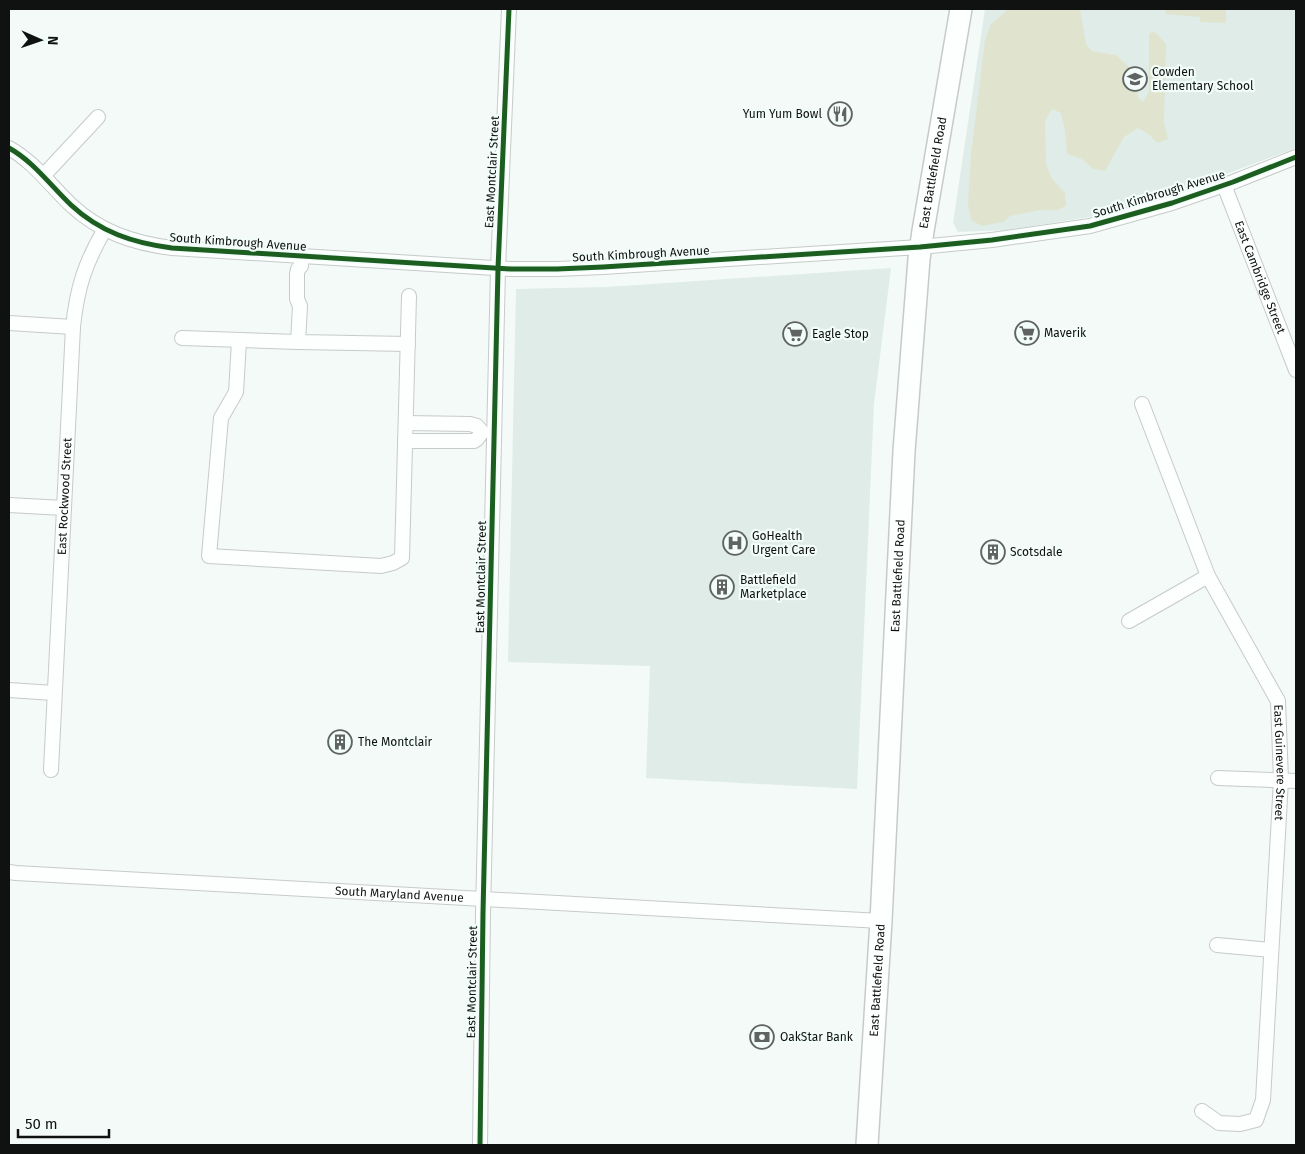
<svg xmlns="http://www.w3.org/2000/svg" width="1305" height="1154" font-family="'Fira Sans',sans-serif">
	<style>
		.built { fill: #dfece8 }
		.green { fill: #e0e4cf }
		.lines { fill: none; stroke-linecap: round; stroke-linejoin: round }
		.minor-casing { stroke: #c6cbca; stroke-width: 16 }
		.primary-casing { stroke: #c6cbca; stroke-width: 24 }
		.minor { stroke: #fdfefe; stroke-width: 14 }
		.primary { stroke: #fdfefe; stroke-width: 21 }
		.cycleway-casing { stroke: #f2fcf9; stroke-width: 8 }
		.cycleway { stroke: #1b5e20; stroke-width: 5 }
		.labels { text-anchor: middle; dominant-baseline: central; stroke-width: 4.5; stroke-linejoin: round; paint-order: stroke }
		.poi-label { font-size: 12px; fill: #0f1211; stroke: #f2fcf9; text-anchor: start }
		.street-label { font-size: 12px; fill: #0f1211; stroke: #f2fcf9 }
	</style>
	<rect width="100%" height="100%" fill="#f4faf8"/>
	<g class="built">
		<polygon points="985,9 1296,9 1296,148 1159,199 1102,215 1007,230 958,232 953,223"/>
		<polygon points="891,268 874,404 857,789 646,778 650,666 508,662 516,289 607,287"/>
	</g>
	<g class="green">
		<polygon points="1007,9 1080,9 1086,44 1092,51 1116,55 1132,70 1139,99 1143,102 1149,92 1149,34 1154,31 1166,44 1164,123 1168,139 1158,143 1147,133 1138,128 1124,137 1105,171 1093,169 1082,159 1067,154 1065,131 1061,113 1052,109 1045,121 1046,164 1052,179 1065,193 1066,206 1057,210 1040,210 1010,216 1003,222 982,226 971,220 968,204 971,154 985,40 991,24 1004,13"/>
		<polygon points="1166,9 1226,9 1226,23 1200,22 1200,17 1165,14"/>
	</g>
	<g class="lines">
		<g class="minor-casing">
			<g id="minor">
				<path d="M9,148C34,162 50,185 71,205C100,232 133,243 172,248L511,269H557L603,267L920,247L992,240L1090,226L1172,203L1233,182L1296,157"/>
				<polyline points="44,175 98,117"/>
				<path id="s1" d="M1224,185L1296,370"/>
				<polyline points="301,256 301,266 298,269 297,274 297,299 300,306 298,342 408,344"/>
				<polyline points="9,323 73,327"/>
				<polyline points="182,338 298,342"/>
				<polyline points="239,341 236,392 221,418 209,556 381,566 393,563 402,558 409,296"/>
				<path id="s2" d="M1142,404L1208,576L1278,701L1281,780L1263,1100L1256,1120L1240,1124L1219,1123L1202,1111"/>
				<polyline points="406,423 470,424 477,426 482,432"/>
				<polyline points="405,441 474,441 477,439 482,432"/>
				<polyline points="9,505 64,508"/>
				<polyline points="1129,621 1208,576"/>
				<polyline points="9,690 54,693"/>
				<path id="s3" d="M51,770L73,327C77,288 85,263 105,229"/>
				<polyline points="1218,778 1296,781"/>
				<path id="s4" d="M9,872L16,873L881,921"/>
				<polyline points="1217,945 1271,950"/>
				<polyline points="480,1145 483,913 498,269 509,9"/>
			</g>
		</g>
		<g class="primary-casing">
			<g id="primary">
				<path id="s5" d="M867,1145L881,921L904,451L919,259L923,231L961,9"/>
			</g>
		</g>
		<use href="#minor" class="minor"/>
		<use href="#primary" class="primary"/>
		<g class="cycleway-casing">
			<g id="cycleway">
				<path d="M9,148C34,162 50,185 71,205C100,232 133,243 172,248L511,269H557L603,267L920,247L992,240L1090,226L1172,203L1233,182L1296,157"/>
				<polyline points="480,1145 483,913 498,269 509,9"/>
			</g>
		</g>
		<use href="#cycleway" class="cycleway"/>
	</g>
	<defs>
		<g id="school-ring" transform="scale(1.25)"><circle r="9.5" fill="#f2fcf9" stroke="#5f6362" stroke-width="1.5"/><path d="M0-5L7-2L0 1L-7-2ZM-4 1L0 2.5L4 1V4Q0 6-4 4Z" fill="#5f6362"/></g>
		<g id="restaurant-ring" transform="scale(1.25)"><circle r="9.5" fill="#f2fcf9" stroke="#5f6362" stroke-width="1.5"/><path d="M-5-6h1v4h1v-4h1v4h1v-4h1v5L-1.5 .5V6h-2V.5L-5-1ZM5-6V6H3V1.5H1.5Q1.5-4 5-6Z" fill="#5f6362"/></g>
		<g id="supermarket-ring" transform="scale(1.25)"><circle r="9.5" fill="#f2fcf9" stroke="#5f6362" stroke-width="1.5"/><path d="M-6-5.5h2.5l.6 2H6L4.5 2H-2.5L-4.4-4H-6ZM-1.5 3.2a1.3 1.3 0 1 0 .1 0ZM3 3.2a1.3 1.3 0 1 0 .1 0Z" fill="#5f6362"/></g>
		<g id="hospital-ring" transform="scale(1.25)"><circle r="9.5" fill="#f2fcf9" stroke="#5f6362" stroke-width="1.5"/><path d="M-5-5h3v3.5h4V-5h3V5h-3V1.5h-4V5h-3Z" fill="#5f6362"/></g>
		<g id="building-ring" transform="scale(1.25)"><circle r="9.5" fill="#f2fcf9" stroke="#5f6362" stroke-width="1.5"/><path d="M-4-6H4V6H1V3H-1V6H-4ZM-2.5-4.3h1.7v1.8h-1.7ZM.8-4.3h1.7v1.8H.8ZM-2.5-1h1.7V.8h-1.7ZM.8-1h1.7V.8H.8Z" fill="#5f6362"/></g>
		<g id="bank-ring" transform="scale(1.25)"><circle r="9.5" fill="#f2fcf9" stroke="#5f6362" stroke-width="1.5"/><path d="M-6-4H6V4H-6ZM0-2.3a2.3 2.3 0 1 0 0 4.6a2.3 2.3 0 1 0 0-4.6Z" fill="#5f6362"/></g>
	</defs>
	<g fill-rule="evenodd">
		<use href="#school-ring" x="1135" y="79"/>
		<use href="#restaurant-ring" x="840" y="114"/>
		<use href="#supermarket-ring" x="1027" y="333"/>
		<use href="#supermarket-ring" x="795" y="334"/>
		<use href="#hospital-ring" x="735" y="543"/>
		<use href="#building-ring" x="993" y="552"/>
		<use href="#building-ring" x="722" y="587"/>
		<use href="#building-ring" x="340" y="742"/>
		<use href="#bank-ring" x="762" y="1037"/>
	</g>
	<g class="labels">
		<g class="poi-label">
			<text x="1152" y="72">Cowden<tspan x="1152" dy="14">Elementary School</tspan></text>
			<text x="822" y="114" text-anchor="end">Yum Yum Bowl</text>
			<text x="1044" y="333">Maverik</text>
			<text x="812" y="334">Eagle Stop</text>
			<text x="752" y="536">GoHealth<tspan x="752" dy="14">Urgent Care</tspan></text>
			<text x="1010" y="552">Scotsdale</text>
			<text x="740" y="580">Battlefield<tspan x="740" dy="14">Marketplace</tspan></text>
			<text x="358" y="742">The Montclair</text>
			<text x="780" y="1037">OakStar Bank</text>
		</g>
		<g class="street-label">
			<text transform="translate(492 172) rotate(-87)">East Montclair Street</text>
			<text stroke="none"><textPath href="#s5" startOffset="975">East Battlefield Road</textPath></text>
			<text transform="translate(1159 194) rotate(-17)">South Kimbrough Avenue</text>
			<text transform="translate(238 242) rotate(4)">South Kimbrough Avenue</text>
			<text transform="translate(641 254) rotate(-3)">South Kimbrough Avenue</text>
			<text stroke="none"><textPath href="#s1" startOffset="99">East Cambridge Street</textPath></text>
			<text stroke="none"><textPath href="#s3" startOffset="274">East Rockwood Street</textPath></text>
			<text stroke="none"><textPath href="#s5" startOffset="570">East Battlefield Road</textPath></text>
			<text transform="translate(481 577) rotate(-89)">East Montclair Street</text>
			<text stroke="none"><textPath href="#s2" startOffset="389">East Guinevere Street</textPath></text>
			<text stroke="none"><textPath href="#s4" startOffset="391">South Maryland Avenue</textPath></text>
			<text stroke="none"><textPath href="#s5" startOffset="165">East Battlefield Road</textPath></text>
			<text transform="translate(472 982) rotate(-89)">East Montclair Street</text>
		</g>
	</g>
	<rect width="1305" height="1154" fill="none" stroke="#0f1211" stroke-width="20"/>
	<g transform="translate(40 40) rotate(92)" stroke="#f2fcf9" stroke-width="4" paint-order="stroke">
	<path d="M0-4L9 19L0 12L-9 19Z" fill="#0f1211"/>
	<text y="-8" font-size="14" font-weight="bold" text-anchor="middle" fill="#0f1211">N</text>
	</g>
	<path d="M18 1129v8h91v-8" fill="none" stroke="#0f1211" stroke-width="2.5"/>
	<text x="25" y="1129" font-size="15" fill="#0f1211" stroke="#f2fcf9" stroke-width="4" paint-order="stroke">50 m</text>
</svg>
